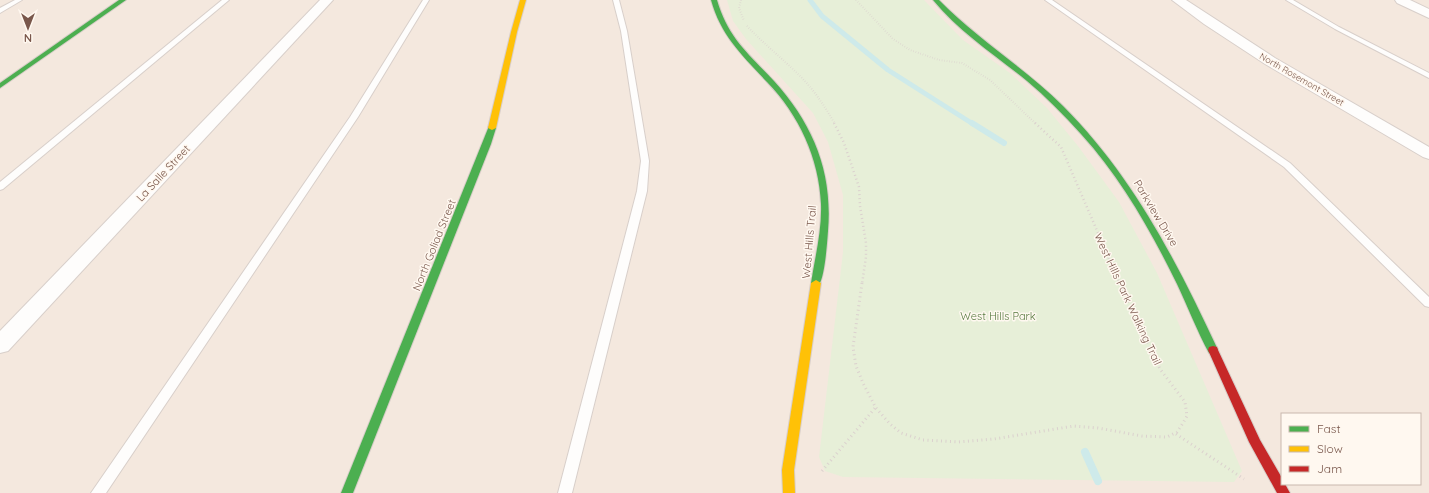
<svg xmlns="http://www.w3.org/2000/svg" width="1429" height="493" font-family="Quicksand,sans-serif">
	<style>
		.residential { fill: #f4e8de; fill-rule: evenodd }
		.green { fill: #e7efd8 }
		.lines { fill: none; stroke-linecap: round; stroke-linejoin: round }
		.stream-far2 { stroke: #ceeaea; stroke-width: 5 }
		.stream-far1 { stroke: #ceeaea; stroke-width: 6 }
		.stream { stroke: #ceeaea; stroke-width: 8 }
		.lane-casing { stroke: #d8cfca; stroke-width: 2 }
		.street-casing { stroke: #d8cfca; stroke-width: 2 }
		.fast-casing { stroke: #d8cec9; stroke-width: 2 }
		.slow-casing { stroke: #d8cec9; stroke-width: 2 }
		.jam-casing { stroke: #d8cec9; stroke-width: 2 }
		.path-far2 { stroke: #dbd1ce; stroke-width: 2; stroke-dasharray: 0.5 2; stroke-linecap: butt }
		.path-far1 { stroke: #dbd1ce; stroke-width: 2.5; stroke-dasharray: 1 3; stroke-linecap: butt }
		.path { stroke: #dbd1ce; stroke-width: 3; stroke-dasharray: 1 3.5; stroke-linecap: butt }
		.lane { fill: #fefdfc; fill-rule: evenodd }
		.street { fill: #fefdfc; fill-rule: evenodd }
		.fast { fill: #4caf50; fill-rule: evenodd }
		.slow { fill: #ffc107; fill-rule: evenodd }
		.jam { fill: #c62828; fill-rule: evenodd }
		.labels { text-anchor: middle; dominant-baseline: central; stroke-width: 3; stroke-linejoin: round; paint-order: stroke }
		.far-street-label { font-size: 9px; fill: #79574b; stroke: #fff8f0 }
		.street-label { font-size: 11px; fill: #79574b; stroke: #fff8f0 }
		.park-label { font-size: 11px; fill: #567a3f; stroke: #fff8f0 }
	</style>
	<rect width="100%" height="100%" fill="#f8f3ee"/>
	<path class="residential" d="M0,0H1429V493H0ZM1282,414H1420V484H1282Z"/>
	<polygon class="green" points="727,0 924,0 963,40 1010,73 1047,108 1078,146 1119,202 1157,273 1242,471 1234,482 843,477 825,471 819,457 843,252 843,195 828,142 813,113 746,39 733,21"/>
	<g class="lines">
		<polyline class="stream-far2" points="810,0 822,16 888,70 973,124"/>
		<polyline class="stream-far1" points="972,123 1004,143"/>
		<polyline class="stream" points="1085,452 1098,481"/>
		<g class="lane-casing">
			<g id="lane">
				<polygon points="15,0 22,0 0,13 0,8"/>
				<polygon points="222,0 229,0 3,189 0,190 0,182"/>
				<polygon points="423,0 429,0 358,117 106,493 91,493 350,117"/>
				<polygon points="613,0 619,0 627,31 649,161 647,191 572,493 558,493 637,191 641,161 621,31"/>
				<polygon points="1045,0 1052,0 1290,163 1429,297 1429,307 1425,306 1284,167"/>
				<polygon points="1286,0 1293,0 1339,27 1429,73 1429,78 1335,29"/>
			</g>
		</g>
		<g class="street-casing">
			<g id="street">
				<polygon points="320,0 333,0 8,351 0,353 0,331"/>
				<polygon points="1172,0 1186,0 1275,58 1429,147 1429,159 1423,157 1265,64 1204,24"/>
				<polygon points="1395,0 1410,0 1429,9 1429,18 1397,3"/>
			</g>
		</g>
		<g class="fast-casing">
			<g id="fast">
				<polygon points="119,0 126,0 0,88 0,83"/>
				<path d="M711,0H717C728,38 748,53 774,81C813,124 833,172 828,231C827,244 825,275 819,285H813L811,283C815,257 822,231 821,204C819,158 799,115 767,82C742,55 721,36 711,0Z"/>
				<path d="M933,0H939C977,39 1025,68 1063,106C1133,176 1177,262 1218,350L1217,353L1213,354L1209,353C1197,331 1188,307 1177,284C1151,231 1121,178 1081,134C1064,115 1046,97 1027,81C995,55 959,32 933,0Z"/>
				<polygon points="489,126 492,126 496,128 491,144 353,493 341,493"/>
			</g>
		</g>
		<g class="slow-casing">
			<g id="slow">
				<polygon points="520,0 526,0 517,32 496,128 492,130 488,128 511,32"/>
				<polygon points="816,280 821,283 794,470 795,493 783,493 782,470 811,283"/>
			</g>
		</g>
		<g class="jam-casing">
			<polygon id="jam" points="1213,346 1217,347 1218,350 1260,440 1282,478 1282,484 1285,484 1290,493 1277,493 1249,442 1208,350 1209,347"/>
		</g>
		<g class="path-far2">
			<polyline points="741,0 739,8 744,21"/>
			<polyline points="856,0 893,39 910,50 939,60 962,63 990,80 1036,124"/>
			<path d="M747,26C764,44 783,59 801,77C815,91 825,107 835,124"/>
		</g>
		<g class="path-far1">
			<polyline points="834,123 844,143 859,187 860,206 866,243 866,257 862,284"/>
			<polyline points="1035,123 1061,147 1120,284"/>
		</g>
		<g class="path">
			<polyline points="862,283 853,347 856,366 863,383 876,408 890,424 901,433 923,440 958,442 994,439 1074,426 1098,428 1142,436 1167,437 1177,432 1183,423 1187,416 1185,402 1160,369 1120,283"/>
			<polyline points="1176,434 1244,479"/>
			<polyline points="822,471 875,408"/>
		</g>
		<use href="#lane" class="lane"/>
		<use href="#street" class="street"/>
		<use href="#fast" class="fast"/>
		<use href="#slow" class="slow"/>
		<use href="#jam" class="jam"/>
	</g>
	<g class="labels">
		<g class="far-street-label">
			<text transform="translate(1302 79) rotate(30)">North Rosemont Street</text>
		</g>
		<g class="street-label">
			<text transform="translate(163 173) rotate(-47)">La Salle Street</text>
			<text transform="translate(1156 213) rotate(59)">Parkview Drive</text>
			<text transform="translate(809 242) rotate(-85)">West Hills Trail</text>
			<text transform="translate(434 245) rotate(-68)">North Goliad Street</text>
			<text transform="translate(1128 299) rotate(65)">West Hills Park Walking Trail</text>
		</g>
		<g class="park-label">
			<text x="998" y="316">West Hills Park</text>
		</g>
	</g>
	<rect x="1281" y="413" width="140" height="72" fill="#fff8f0" stroke="#c9b8ae"/>
	<rect x="1289" y="426" width="20" height="6" fill="#4caf50" stroke="#c9b8ae"/>
	<text x="1317" y="433" font-size="12" fill="#79574b">Fast</text>
	<rect x="1289" y="446" width="20" height="6" fill="#ffc107" stroke="#c9b8ae"/>
	<text x="1317" y="453" font-size="12" fill="#79574b">Slow</text>
	<rect x="1289" y="466" width="20" height="6" fill="#c62828" stroke="#c9b8ae"/>
	<text x="1317" y="473" font-size="12" fill="#79574b">Jam</text>
	<g transform="translate(28 28) rotate(180)" stroke="#fff8f0" stroke-width="3" paint-order="stroke">
	<path d="M0-3L7 15L0 10L-7 15Z" fill="#79574b"/>
	<text y="-6" font-size="11" font-weight="bold" text-anchor="middle" fill="#79574b">N</text>
	</g>
</svg>
